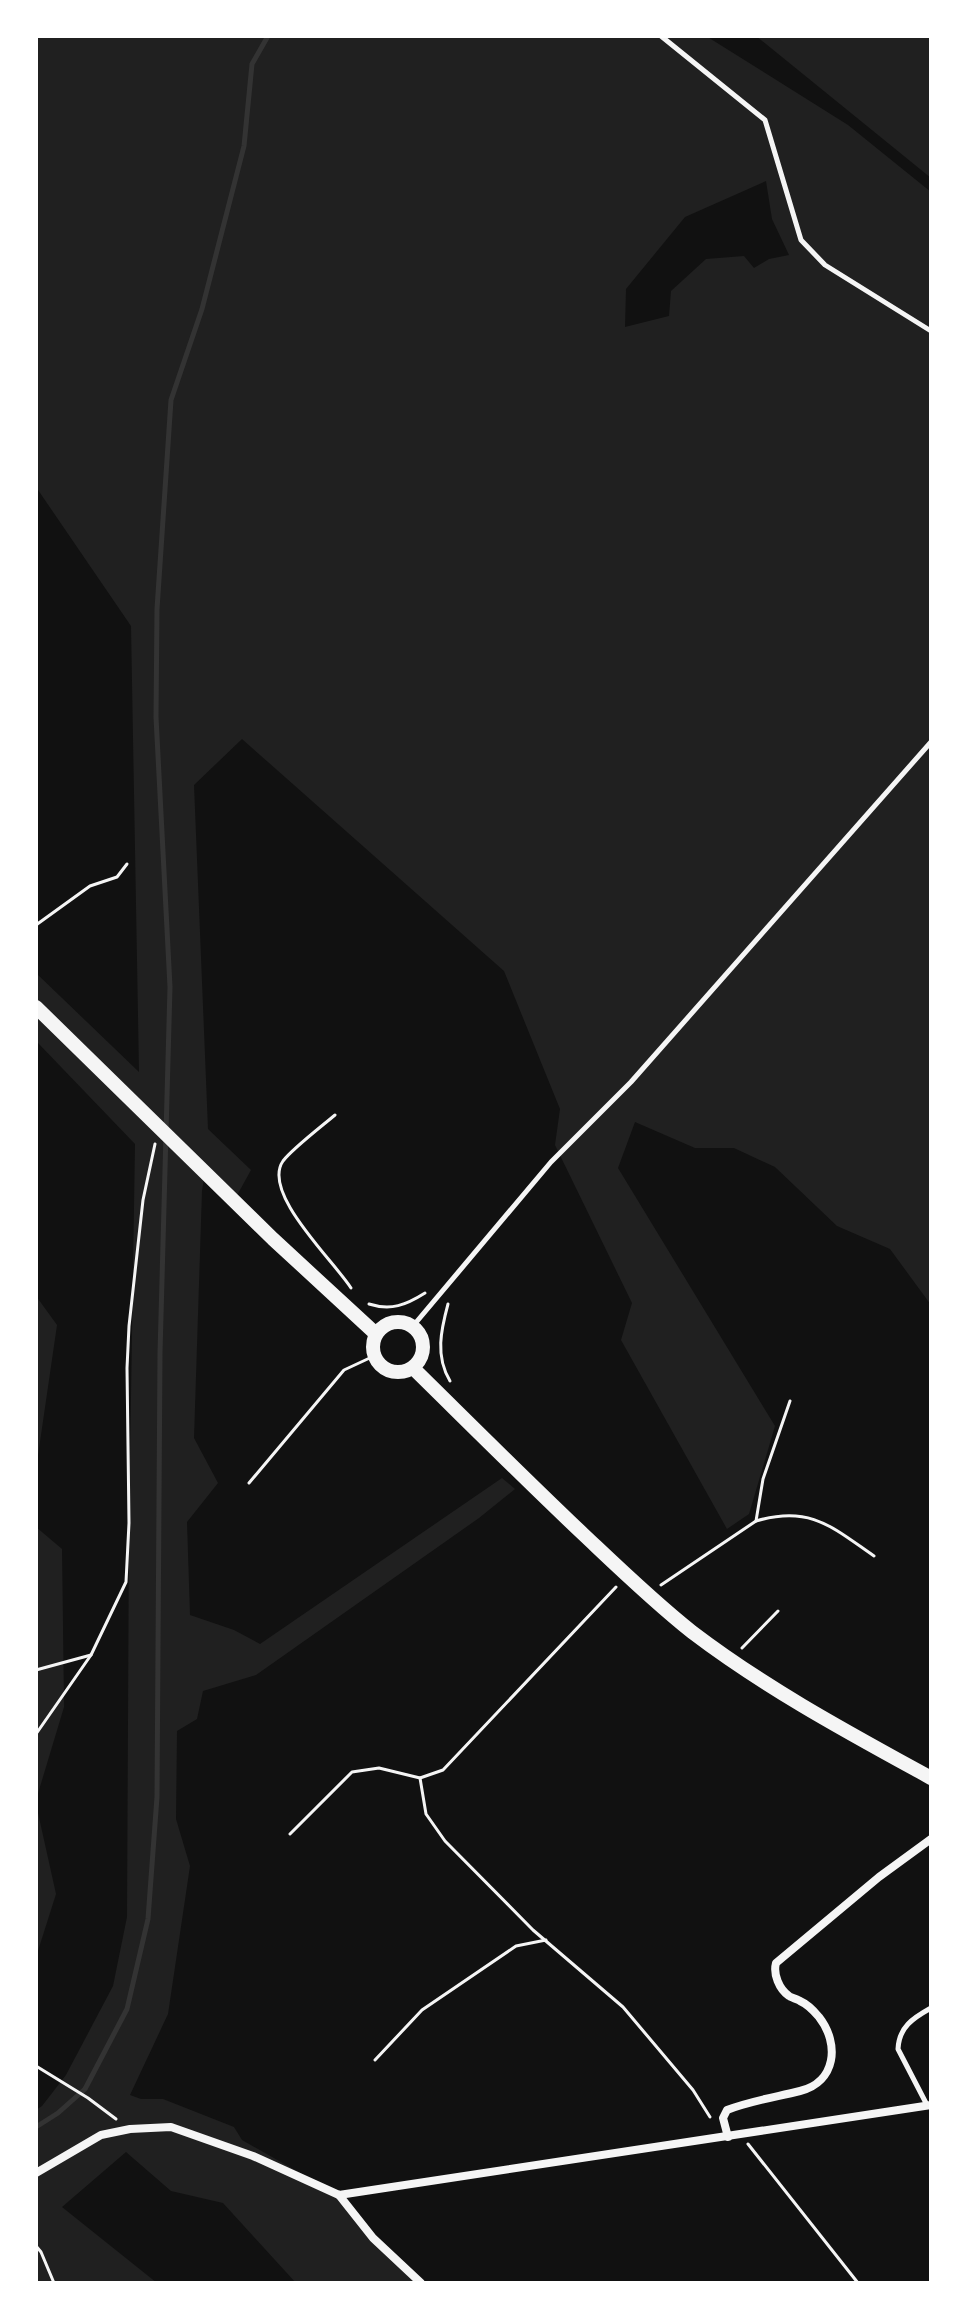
<svg xmlns="http://www.w3.org/2000/svg" width="967" height="2319" font-family="Signika,sans-serif">
	<style>
		.green { fill: #202020; fill-rule: evenodd }
		.lines { fill: none; stroke-linecap: round; stroke-linejoin: round }
		.stream { stroke: #333; stroke-width: 5 }
		.path { stroke: #f5f5f5; stroke-width: 3 }
		.service { stroke: #f5f5f5; stroke-width: 5 }
		.minor { stroke: #f5f5f5; stroke-width: 8 }
		.secondary { stroke: #f5f5f5; stroke-width: 14 }
	</style>
	<rect width="100%" height="100%" fill="#111"/>
	<g class="green">
		<path d="M36,36H706L848,125L931,192V1305L890,1249L837,1226L775,1167L734,1148H695L635,1122L618,1168L775,1426L749,1514L727,1529L621,1340L632,1303L555,1145L560,1109L504,971L242,739L194,785L208,1129L251,1170L235,1199L205,1172L202,1191L194,1438L218,1483L187,1522L190,1615L234,1630L260,1644L502,1478L515,1489L479,1518L256,1675L203,1691L197,1719L177,1731L176,1819L190,1866L168,2014L130,2095L141,2099H163L234,2127L242,2140L339,2195L374,2238L421,2283H296L223,2203L171,2191L126,2152L62,2207L157,2283H36V2110L42,2106L66,2075L113,1986L127,1917L129,1523L135,1144L38,1043L36,1044V973L139,1072L131,626L36,487ZM766,181L772,219L789,255L769,259L754,268L744,256L706,259L671,291L669,316L625,327L626,289L685,217Z"/>
		<polygon points="756,36 931,36 931,178"/>
		<polygon points="36,1296 57,1325 36,1469"/>
		<polygon points="36,1527 62,1549 64,1707 36,1800"/>
		<polygon points="36,1804 56,1894 36,1957"/>
	</g>
	<g class="lines">
		<polyline class="stream" points="36,2127 58,2113 85,2089 127,2009 148,1919 157,1797 160,1353 170,987 156,717 157,609 171,400 202,309 244,146 252,64 268,36"/>
		<g class="path">
			<polyline points="36,925 90,886 117,877 127,864"/>
			<path d="M335,1115C322,1126 292,1149 283,1161C261,1193 334,1261 351,1288"/>
			<path d="M369,1304C391,1311 406,1305 425,1293"/>
			<path d="M448,1304C441,1330 435,1356 450,1381"/>
			<polyline points="249,1483 344,1370 374,1356"/>
			<path d="M756,1521C810,1505 832,1527 874,1556"/>
			<polyline points="661,1585 756,1521 763,1479 790,1401"/>
			<polyline points="742,1648 778,1611"/>
			<polyline points="36,1670 91,1655"/>
			<polyline points="36,1734 91,1655 126,1582 129,1523 127,1368 129,1326 143,1200 155,1144"/>
			<polyline points="420,1778 426,1814 445,1841 533,1930 623,2007 693,2090 710,2117"/>
			<polyline points="290,1834 352,1772 379,1768 420,1778 443,1770 616,1587"/>
			<polyline points="375,2060 422,2010 516,1946 546,1940"/>
			<polyline points="36,2066 88,2098 116,2119"/>
			<polyline points="748,2144 858,2283"/>
			<polyline points="36,2246 41,2252 54,2283"/>
		</g>
		<g class="service">
			<polyline points="661,36 765,120 801,240 825,265 931,331"/>
			<polyline points="413,1326 551,1162 631,1082 931,742"/>
			<path d="M927,2105L898,2049C899,2027 913,2018 931,2008"/>
		</g>
		<g class="minor">
			<path d="M728,2137L723,2118L727,2110C750,2101 776,2097 800,2091C836,2082 840,2044 819,2017C814,2011 807,2004 800,2001C799,2000 790,1997 789,1996C779,1989 773,1974 776,1963L879,1877L931,1839"/>
			<polyline points="36,2173 101,2135 130,2129 171,2127 253,2156 339,2195 931,2105"/>
			<polyline points="339,2195 373,2238 421,2283"/>
		</g>
		<g class="secondary">
			<polyline points="36,1007 273,1239 376,1334"/>
			<circle cx="398" cy="1347" r="25"/>
			<path d="M413,1368C470,1424 526,1480 583,1534C619,1568 654,1602 692,1632C767,1689 849,1733 931,1778"/>
		</g>
	</g>
	<rect width="967" height="2319" fill="none" stroke="#ffffff" stroke-width="76"/>
</svg>
